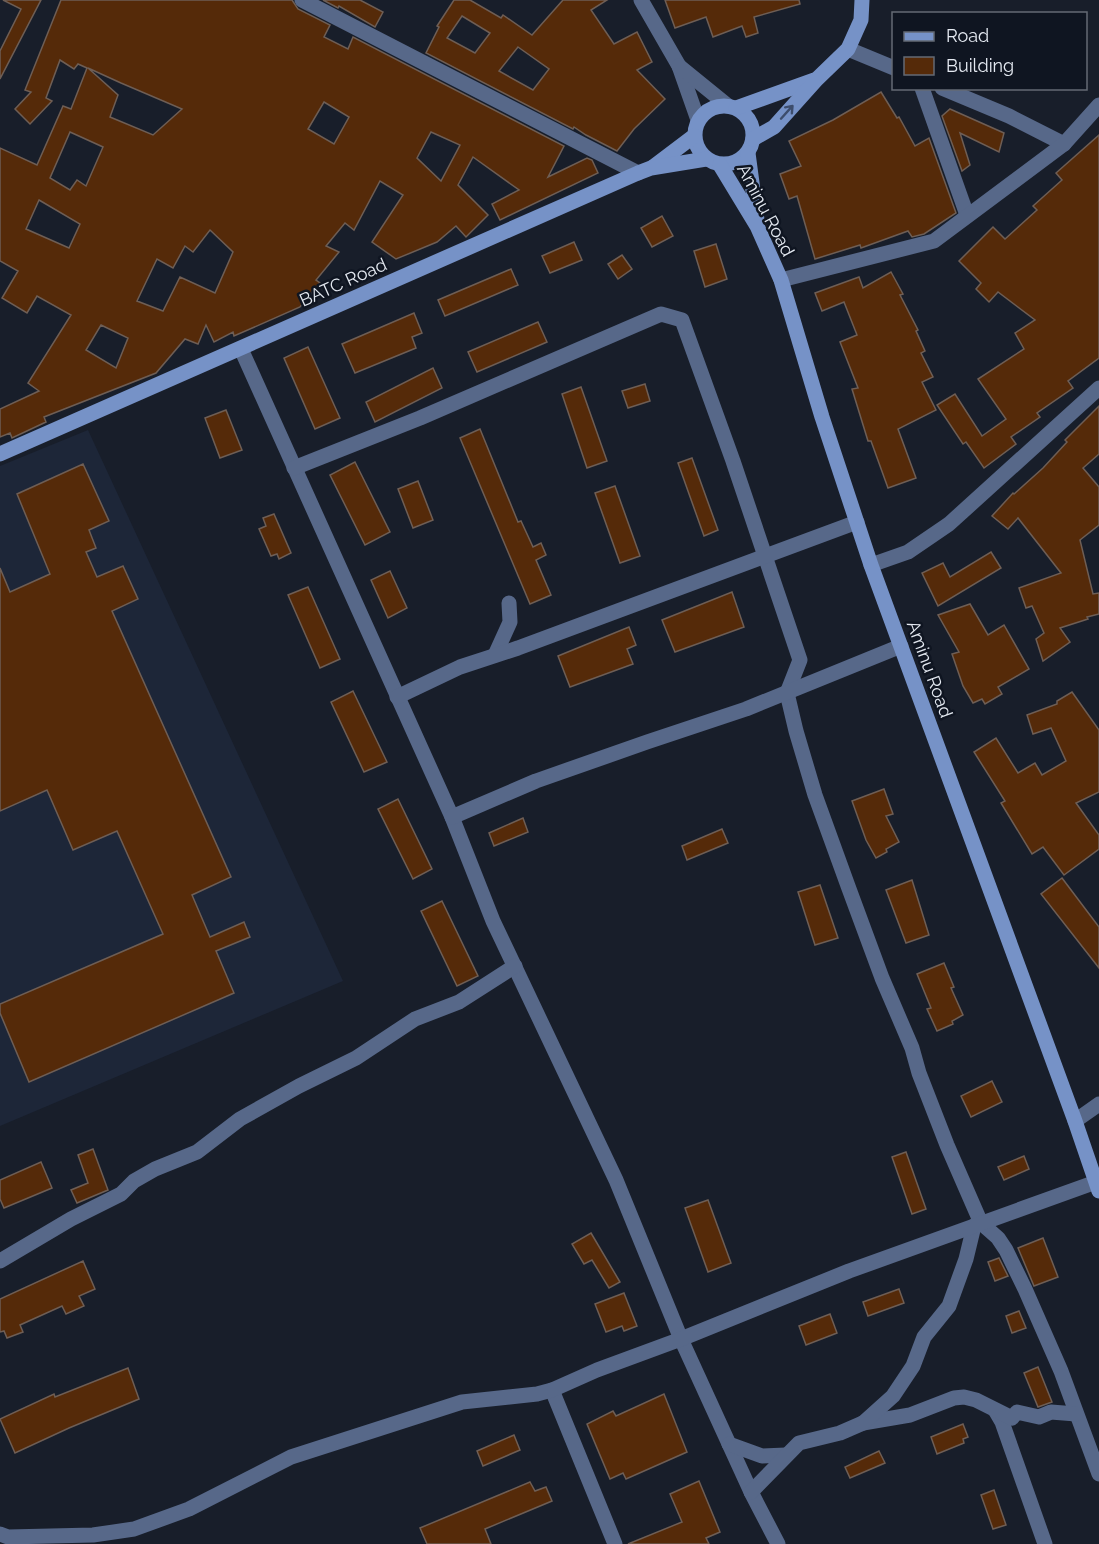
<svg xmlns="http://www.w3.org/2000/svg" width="1099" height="1544" font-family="Raleway,sans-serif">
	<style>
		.built { fill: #1d2638 }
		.building { fill: #552a09; stroke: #6e5e55; stroke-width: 1.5; fill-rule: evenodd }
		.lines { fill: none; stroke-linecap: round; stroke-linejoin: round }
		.street { stroke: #576889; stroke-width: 15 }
		.secondary { stroke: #7692c7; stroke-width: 15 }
		.oneway { stroke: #3d4d6c }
		.labels { text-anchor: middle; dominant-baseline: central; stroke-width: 5; stroke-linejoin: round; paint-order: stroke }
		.street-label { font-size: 18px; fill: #e4e9f1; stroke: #0f1521 }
	</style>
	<rect width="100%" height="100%" fill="#181e2a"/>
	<polygon class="built" points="88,430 343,981 0,1126 0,466"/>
	<g class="building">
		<polygon points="3,0 41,0 0,79 0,51 21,9"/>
		<path d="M61,0H292L298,9L330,25L324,37L348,49L353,37L564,146L548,177L587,158L592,160L598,173L500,220L492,204L519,190L473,157L458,185L488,215L466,237L456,226L437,242L396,259L372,242L403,195L380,181L354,230L345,223L326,246L339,252L316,280L320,283L300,307L234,336L233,332L214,342L206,325L198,344L185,339L156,373L44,417L46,422L12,438L10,433L0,437V409L39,391L28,383L71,315L37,296L27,313L2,298L18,271L0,261V148L37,165L63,106L71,109L87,68L78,64L74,69L60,60L46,98L52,101L30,124L15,109L31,92L25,90ZM88,68L121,83L182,109L153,135L110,117L118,95ZM324,102L349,117L334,144L308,129ZM70,132L103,147L86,186L77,180L70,190L50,178ZM431,132L460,145L441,181L417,158ZM39,200L80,224L69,248L26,229ZM210,230L233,252L215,293L180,277L163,311L137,301L157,259L173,268L185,246L193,252ZM101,325L128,338L116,368L86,350Z"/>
		<polygon points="323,0 360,0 383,12 375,27 339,6 338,8"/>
		<path d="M454,0H470L501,18L503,15L532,35L563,0H607L591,10L614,44L637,32L652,62L637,70L665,99L634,129L617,151L586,135L574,127L573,129L426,53L439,27L437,26ZM462,16L490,33L475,53L447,38ZM518,47L549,69L533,90L499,71Z"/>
		<polygon points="665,0 799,0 800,4 754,17 758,33 746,37 742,26 713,37 706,17 675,28"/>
		<polygon points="881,92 897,118 899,117 915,146 929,138 956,213 924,234 912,237 908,231 861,248 860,245 815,259 797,196 789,199 780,174 801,166 789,141 833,120"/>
		<polygon points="950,109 1004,133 999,152 960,133 970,165 962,171 942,116"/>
		<polygon points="1099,135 1099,358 1068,381 1073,388 1037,413 1040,417 1011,437 1016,444 984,468 966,442 963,444 937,405 955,394 982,436 1006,419 978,379 1024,349 1015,333 1035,320 998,292 989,302 976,289 981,283 959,261 993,227 1005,239 1037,210 1033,206 1062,180 1056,173"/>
		<polygon points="662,216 673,236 652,247 641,228"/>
		<polygon points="574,242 582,260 550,273 542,256"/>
		<polygon points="716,244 727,279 705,287 694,251"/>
		<polygon points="622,255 632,269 618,279 608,264"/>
		<polygon points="511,269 518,285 445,316 438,300"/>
		<polygon points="891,272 903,294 900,295 918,330 916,331 925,351 921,353 933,377 922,382 936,410 898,429 916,478 888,488 871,441 868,441 852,389 858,388 840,342 857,335 844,302 822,311 815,293 859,277 863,288"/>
		<polygon points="414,313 422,333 412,337 416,348 355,373 342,344"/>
		<polygon points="538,322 547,342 477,372 468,352"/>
		<polygon points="308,347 340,418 315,429 284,358"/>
		<polygon points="433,368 442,388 375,422 366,402"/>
		<polygon points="645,384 650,401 628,408 622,391"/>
		<polygon points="581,387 607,461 587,468 562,394"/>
		<polygon points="1099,406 1099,454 1083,468 1099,487 1099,525 1080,540 1093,594 1099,593 1099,614 1087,617 1088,619 1060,628 1070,642 1043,661 1036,639 1044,633 1032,606 1026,608 1019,588 1061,573 1018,518 1008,529 992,516 1013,493 1014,494 1043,468 1067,442 1065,440"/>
		<polygon points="226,410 242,450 220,458 205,418"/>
		<polygon points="480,429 518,522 521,521 533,547 541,543 546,555 536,560 551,595 530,604 460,438"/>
		<polygon points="692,458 718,530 704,536 678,463"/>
		<polygon points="355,462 390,532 365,545 330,475"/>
		<polygon points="83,464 109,521 89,530 96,548 86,552 97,577 123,566 138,599 112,611 231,877 192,895 210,937 244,922 250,937 216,951 234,993 29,1082 0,1013 0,1004 163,934 117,831 73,850 47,790 0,811 0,568 10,592 50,574 17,494"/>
		<polygon points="418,481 433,520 413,528 398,489"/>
		<polygon points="615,486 640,556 620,563 595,493"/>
		<polygon points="274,514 291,553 279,559 277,554 271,556 259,529 266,526 263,518"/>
		<polygon points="991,552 1001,568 938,606 922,573 943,563 950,577"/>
		<polygon points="390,571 407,608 388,618 371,580"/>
		<polygon points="308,587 340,659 320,668 288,595"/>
		<polygon points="732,592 744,627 675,652 662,620"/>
		<polygon points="970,604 988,635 1004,625 1029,669 998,687 1002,694 985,704 982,699 973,703 963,686 952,654 959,652 938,615"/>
		<polygon points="629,627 636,645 627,649 633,664 570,687 558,656"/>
		<polygon points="353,691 387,762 364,772 331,702"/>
		<polygon points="1072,692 1099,730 1099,792 1076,803 1099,835 1099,849 1064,875 1043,847 1032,854 1001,803 1005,801 974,752 996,738 1018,773 1035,763 1042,775 1066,761 1051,728 1033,734 1027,715 1057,704 1057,701"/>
		<polygon points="884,789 893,814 886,816 899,842 886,849 887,852 876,858 866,840 852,801"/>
		<polygon points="398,799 432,869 413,879 378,809"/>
		<polygon points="523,818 528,832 494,846 489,833"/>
		<polygon points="722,829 728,843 687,860 682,846"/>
		<polygon points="1062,878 1099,927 1099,968 1041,894"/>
		<polygon points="912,880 929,935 906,943 886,890"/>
		<polygon points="820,885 838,938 815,945 798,892"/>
		<polygon points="442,901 478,976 457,986 421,911"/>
		<polygon points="944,963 954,987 951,988 963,1015 952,1021 953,1024 937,1031 927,1009 931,1008 917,974"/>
		<polygon points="992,1081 1002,1102 971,1117 961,1096"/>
		<polygon points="93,1149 108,1190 77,1203 71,1190 88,1183 78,1155"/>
		<polygon points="906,1152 926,1209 912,1214 892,1157"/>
		<polygon points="1024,1156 1029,1169 1004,1180 998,1167"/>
		<polygon points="41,1162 52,1188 4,1208 0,1199 0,1180"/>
		<polygon points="708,1200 731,1263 708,1272 685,1208"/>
		<polygon points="591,1233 620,1282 609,1288 592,1260 584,1264 572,1244"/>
		<polygon points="1043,1238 1058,1277 1034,1286 1018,1248"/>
		<polygon points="999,1258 1008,1276 995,1281 988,1262"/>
		<polygon points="83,1261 95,1289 79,1296 84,1306 66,1314 62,1306 20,1325 23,1332 7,1338 4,1331 0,1332 0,1299"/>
		<polygon points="899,1289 904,1303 868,1316 863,1302"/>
		<polygon points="624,1293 637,1326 624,1331 622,1326 606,1332 595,1304"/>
		<polygon points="1019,1311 1026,1328 1012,1333 1006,1316"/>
		<polygon points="830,1314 837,1333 806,1345 799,1326"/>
		<polygon points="1038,1367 1052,1402 1038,1407 1024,1373"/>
		<polygon points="128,1368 139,1399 69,1428 15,1453 0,1419 54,1394 55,1397"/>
		<polygon points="664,1394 687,1452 626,1479 623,1473 610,1479 587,1424 613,1411 616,1416"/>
		<polygon points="963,1424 968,1437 963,1439 964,1443 937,1454 931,1437"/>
		<polygon points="514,1435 520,1450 483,1466 477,1451"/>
		<polygon points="879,1451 885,1463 850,1478 845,1467"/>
		<polygon points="699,1481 720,1532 706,1538 709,1544 628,1544 682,1522 670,1494"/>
		<polygon points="530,1482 535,1491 546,1487 552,1501 485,1529 491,1544 427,1544 420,1528"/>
		<polygon points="994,1490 1006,1525 993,1529 981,1495"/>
	</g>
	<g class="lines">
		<g class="street">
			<polyline points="302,0 638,173"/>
			<polyline points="641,0 679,66 698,120"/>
			<polyline points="848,49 894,68"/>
			<polyline points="679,66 727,105"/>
			<polyline points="922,88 967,215"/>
			<polyline points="942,88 1009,116 1064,144"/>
			<polyline points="781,280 934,241 1064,144 1099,105"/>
			<polyline points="241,349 452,817 493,921 616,1180 681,1339 751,1492 778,1544"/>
			<polyline points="294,468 420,418 661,314 682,320 733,461 800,660 787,693 796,731 815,795 848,886 882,978 912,1048 919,1073 947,1145 981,1223 998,1238 1006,1250 1025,1289 1061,1371 1099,1474"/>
			<polyline points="871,565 908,552 949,524 1099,388"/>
			<polyline points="495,655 510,622 509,603"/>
			<polyline points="397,697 460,667 518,648 857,522"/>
			<polyline points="452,817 536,781 647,742 746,709 901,646"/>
			<polyline points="1075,1121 1099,1104"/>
			<polyline points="0,1261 71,1219 121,1194 134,1181 155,1169 197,1152 240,1119 299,1086 356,1058 415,1019 459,1002 515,966"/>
			<polyline points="552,1390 615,1544"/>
			<polyline points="995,1410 1002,1422 1045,1544"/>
			<polyline points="863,1423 910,1415 954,1398 964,1397 976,1400 1012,1418 1017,1412 1039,1417 1051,1412 1076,1414"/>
			<polyline points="729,1444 762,1456 786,1455"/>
			<polyline points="751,1492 799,1443 840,1433 863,1423 893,1396 913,1366 924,1337 949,1306 966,1259 974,1226"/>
			<polyline points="0,1534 8,1537 93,1535 134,1529 189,1509 291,1457 462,1402 537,1394 552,1390 597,1370 681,1339 849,1271 1096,1182"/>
		</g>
		<g class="secondary">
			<circle cx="724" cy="135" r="29"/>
			<polyline points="736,108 814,80"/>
			<polyline points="753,139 774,127 817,79 848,49 861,20 862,0"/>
			<polyline points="748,153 757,220"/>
			<polyline points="720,165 757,226 781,280 822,417 871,565 1075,1121 1099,1191"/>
			<polyline points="653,167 694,136"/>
			<polyline points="0,454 638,173 651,168 706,159"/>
		</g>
	</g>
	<defs><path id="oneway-shaft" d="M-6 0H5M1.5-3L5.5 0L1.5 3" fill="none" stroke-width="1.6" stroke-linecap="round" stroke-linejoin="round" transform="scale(1.5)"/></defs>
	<use class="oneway" href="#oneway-shaft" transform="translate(787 112) rotate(-48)"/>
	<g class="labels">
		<g class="street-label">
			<text transform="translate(766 210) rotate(62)">Aminu Road</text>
			<text transform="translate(343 282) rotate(-24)">BATC Road</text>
			<text transform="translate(930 669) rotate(70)">Aminu Road</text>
		</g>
	</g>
	<rect x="892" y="12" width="195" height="78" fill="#0f1521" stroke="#646a74" stroke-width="1.5"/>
	<rect x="904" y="32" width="30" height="9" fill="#7692c7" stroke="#646a74" stroke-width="1.5"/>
	<text x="946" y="42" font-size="18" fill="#e4e9f1">Road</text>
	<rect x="904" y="57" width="30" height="18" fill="#552a09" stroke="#646a74" stroke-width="1.5"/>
	<text x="946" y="72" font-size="18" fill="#e4e9f1">Building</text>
</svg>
